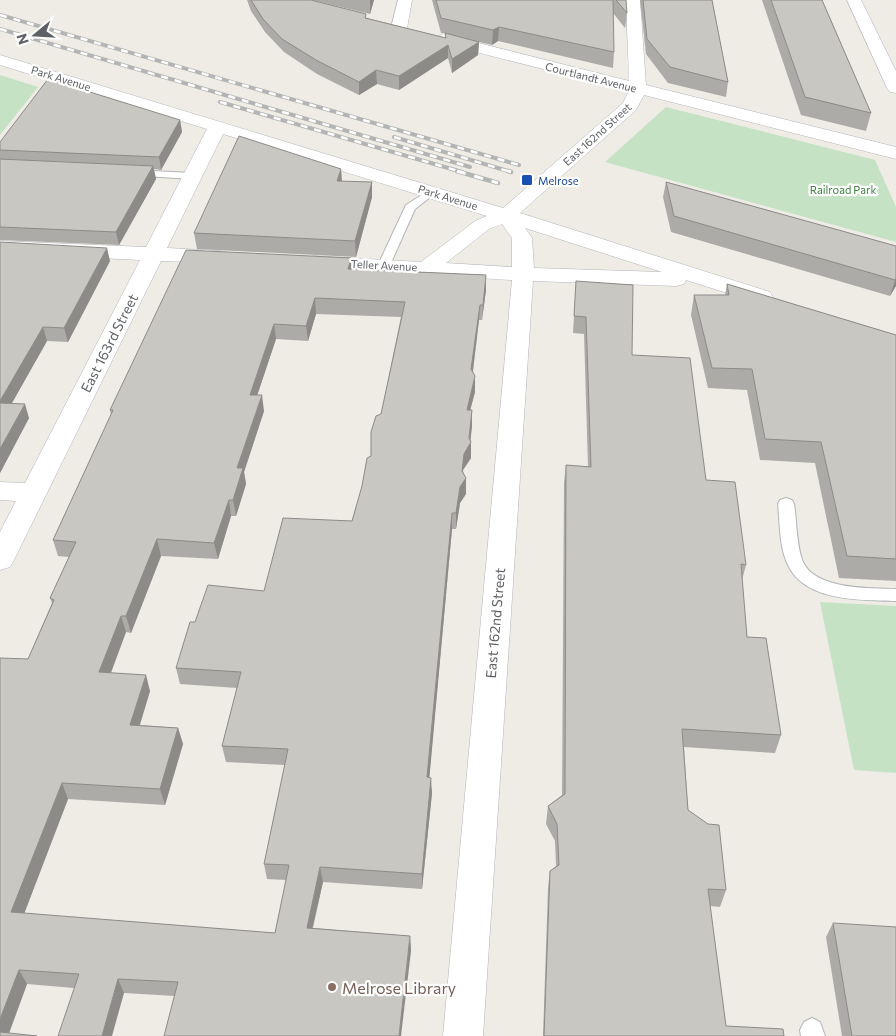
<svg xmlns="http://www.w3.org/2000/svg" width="896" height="1036" font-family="Commissioner,sans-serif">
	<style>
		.green { fill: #c5e2c5 }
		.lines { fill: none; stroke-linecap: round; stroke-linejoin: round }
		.service-casing { stroke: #b2b5b9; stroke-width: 2 }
		.minor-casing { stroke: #b2b5b9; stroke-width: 1 }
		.secondary-casing { stroke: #b2b4b8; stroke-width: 1 }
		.service { fill: #fff; fill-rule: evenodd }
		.minor { fill: #fff; fill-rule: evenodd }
		.secondary { fill: #fff; fill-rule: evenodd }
		.rail-far1-casing { stroke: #b3b4b4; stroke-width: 4 }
		.rail-casing { stroke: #b3b4b4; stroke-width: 4.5 }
		.rail-far1 { stroke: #fff; stroke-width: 2.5; stroke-dasharray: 7; stroke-linecap: butt }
		.rail { stroke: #fff; stroke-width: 3; stroke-dasharray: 9; stroke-linecap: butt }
		.wall { fill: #adaba7; fill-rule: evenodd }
		.shaded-wall { fill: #8d8b88 }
		.building { fill: #c9c7c2; stroke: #8d8b88; fill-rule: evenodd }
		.transit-dot { fill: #1a4fb4; stroke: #fff; stroke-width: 2 }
		.education-dot { fill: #8d6e63; stroke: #fff; stroke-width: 2 }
		.labels { text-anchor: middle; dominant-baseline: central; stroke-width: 4.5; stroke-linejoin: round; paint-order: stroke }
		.far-street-label { font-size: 11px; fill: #5d6064; stroke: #fff }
		.far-transit-label { font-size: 11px; fill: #164399; stroke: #fff; text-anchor: start }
		.far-park-label { font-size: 11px; fill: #3f8041; stroke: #fff }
		.street-label { font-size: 14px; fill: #5d6064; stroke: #fff }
		.near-education-label { font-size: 16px; fill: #785e54; stroke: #fff; text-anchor: start }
	</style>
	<rect width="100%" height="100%" fill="#eeece5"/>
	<g class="green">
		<polygon points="0,75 38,87 0,135"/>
		<polygon points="666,107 875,160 896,207 896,242 605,162"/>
		<polygon points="820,602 896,606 896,773 854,770"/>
	</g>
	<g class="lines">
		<g class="service-casing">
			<g id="service">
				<polygon points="132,170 192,173 198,176 192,179 128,175 126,173"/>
				<polygon points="431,189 437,192 415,209 390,265 384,269 380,268 378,265 406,205"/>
				<path d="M786,498L792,500L794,504C797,522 796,545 803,562C816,590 870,588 896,589V601C862,600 805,602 788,565C779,547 780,523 778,504L780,500Z"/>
				<polygon points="812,1018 820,1022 825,1036 801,1036 800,1030 804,1022"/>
			</g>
		</g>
		<g class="minor-casing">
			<g id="minor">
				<polygon points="398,0 412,0 407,28 399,33 391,28"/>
				<path d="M626,0H640L646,85L896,147V159L644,95L636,110L520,213L770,292L773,297L770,302L762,304L686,280L684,284L676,286L533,281L483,1036H443L512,280L314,268L306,267L303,262L306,257L314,256L421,262L475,221L487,216L223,134L167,248L221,251L228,253L232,257L228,261L221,263L161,261L14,560L10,567L0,570V532L16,501L0,500V482L25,483L140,260L0,253V241L146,247L207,129L0,65V55L503,208L623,103L629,91L437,42L435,39L443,34L629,81ZM502,224L512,238V267L446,263L489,229ZM525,228L662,272L534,268L532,238Z"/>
			</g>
		</g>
		<g class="secondary-casing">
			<polygon id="secondary" points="847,0 861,0 896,71 896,93 890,92 887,88"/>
		</g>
		<use href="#service" class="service"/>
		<use href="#minor" class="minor"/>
		<use href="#secondary" class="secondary"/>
		<g class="rail-far1-casing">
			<g id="rail-far1">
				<polyline points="0,15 519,165"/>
				<polyline points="0,29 470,167"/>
				<polyline points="220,102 462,172"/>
				<polyline points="394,137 511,172"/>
			</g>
		</g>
		<g class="rail-casing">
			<g id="rail">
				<polyline points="457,171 498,183"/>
				<polyline points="508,171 511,172"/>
			</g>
		</g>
		<use href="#rail-far1" class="rail-far1"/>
		<use href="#rail" class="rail"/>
	</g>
	<g class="wall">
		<polygon points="247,0 311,0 367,18 445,38 445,33 441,33 432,0 626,0 627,13 625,28 613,13 614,52 613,68 498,41 492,45 479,42 478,55 452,73 448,58 399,90 377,84 359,95 317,74 284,52 265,32 251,11"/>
		<polygon points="312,0 374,0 370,14"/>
		<polygon points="640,0 712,0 728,82 726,97 668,83 646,54"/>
		<polygon points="762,0 822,0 871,113 866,131 801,115"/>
		<polygon points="180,120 182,132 161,170 154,169 156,179 119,245 0,240 0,142"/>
		<polygon points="341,169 342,182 372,182 372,197 356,257 197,249 194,233"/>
		<polygon points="666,182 896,246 896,286 890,296 671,232 663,197"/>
		<polygon points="0,242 110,261 68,342 47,341 12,403 29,418 0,473"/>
		<path d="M351,269L486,275V290L482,320H479L473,372L475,392L470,410L472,426L470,440L471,442V458L463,470L466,494L460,503L456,529H452L429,778L432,793L422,889L323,882L313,928L410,936L411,951L175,996L124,993L74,988L27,984L9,1033L0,1036L28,659L52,603L50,598L69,557L58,556L53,540L111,415L110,410ZM316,314L401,317L381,414L371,456L352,521L264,591L195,622L176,668L180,684L237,688L222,746L226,762L285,765L264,864L267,879L286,880L275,933L24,914L68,799L165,805L183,744L178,728L140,725L150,691L111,673L126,632L131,633L161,556L218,559L231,516H236L246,484L244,472L264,411L257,395L276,339L308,341Z"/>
		<polygon points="576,281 632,355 706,480 746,565 742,580 747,637 781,735 775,753 684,747 688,810 726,890 720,907 710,906 726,1026 784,1036 543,1036 548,888 550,871 556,866 555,841 546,824 548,806 562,795 564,483 566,465 588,467 584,334 573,333"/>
		<polygon points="727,284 896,335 896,581 839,578 815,463 760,460 747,390 708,388 691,315 694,295 725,295"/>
		<polygon points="833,923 896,1036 842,1036 826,937"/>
	</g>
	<g class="shaded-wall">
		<polygon points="370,0 374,0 370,14"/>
		<polygon points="499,27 498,41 492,45 493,30"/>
		<polygon points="479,42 478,55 452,73 452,59"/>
		<polygon points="448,45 448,58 399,90 399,76"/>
		<polygon points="376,70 377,84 359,95 359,82"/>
		<polygon points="180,120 182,132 161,170 159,157"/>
		<polygon points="153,166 156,179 119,245 116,232"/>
		<polygon points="341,169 342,184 337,181"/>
		<polygon points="372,182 372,197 356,257 355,241"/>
		<polygon points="107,248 110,261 68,342 64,328"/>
		<polygon points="351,258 352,274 348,269"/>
		<polygon points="486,275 486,290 482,320 483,305"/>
		<polygon points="896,278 896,286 890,296 895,280"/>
		<polygon points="315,298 316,314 308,341 306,326"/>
		<polygon points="480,305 479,320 471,385 471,369"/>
		<polygon points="274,324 276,339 252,411 250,395"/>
		<polygon points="43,327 47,341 4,417 0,405 0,401"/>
		<polygon points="475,376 475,392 466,426 467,410"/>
		<polygon points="262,395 264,411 244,472 246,484 236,516 233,500 237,468"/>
		<polygon points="25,404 29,418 0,473 0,449"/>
		<polygon points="472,410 472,426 470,445 471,442 471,458 463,470 462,484 466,478 466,494 460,503 456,529 456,513 462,471 464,454 469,438"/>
		<polygon points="229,500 231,516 218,559 214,543"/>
		<polygon points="452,513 452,529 428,793 427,777"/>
		<polygon points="157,539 161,556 131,633 126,616"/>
		<polygon points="121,616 126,632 105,688 99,672"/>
		<polygon points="146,675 150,691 135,740 130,725"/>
		<polygon points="178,728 183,744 165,805 160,789"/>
		<polygon points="431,778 432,793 422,889 422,874"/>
		<polygon points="62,783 68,799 19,927 11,912"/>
		<polygon points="320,867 323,882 309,942 307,928"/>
		<polygon points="410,936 411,951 401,1036 399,1036"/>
		<polygon points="19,970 27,984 8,1036 0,1036 0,1019"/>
		<polygon points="118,979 124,993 112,1036 102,1036"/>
	</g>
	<g class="building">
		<polygon points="251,0 311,0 366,14 365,18 446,38 445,33 479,42 452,59 448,45 399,76 376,70 359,82 316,60 282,39 263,19"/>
		<polygon points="436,0 613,0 614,52 499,27 493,30 441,18"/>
		<polygon points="616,0 626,0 627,13"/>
		<polygon points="643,0 712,0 728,82 670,67 647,39"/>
		<polygon points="771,0 822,0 871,113 805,97"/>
		<polygon points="48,79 180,120 159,157 0,150 0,142"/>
		<polygon points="239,136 341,169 337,181 372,182 355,241 194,233"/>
		<polygon points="0,159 153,166 116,232 0,227"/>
		<polygon points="666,182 896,246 896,278 895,280 674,216"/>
		<polygon points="0,242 107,248 64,328 43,327 0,401"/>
		<path d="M186,250L351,258L348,269L486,275L483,305H480L471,369L475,376L467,410H472L469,438L471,442L464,454L462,471L466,478L460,487L456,513H452L427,777L431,778L422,874L320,867L307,928L410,936L399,1036H164L178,982L118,979L102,1036H58L79,974L19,970L0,1019V658L28,659L54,600L50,598L76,542L53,540L113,410H110ZM315,298L405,302L381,414L376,416L371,432V456L367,458L362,486L352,521L283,518L264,591L208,585L195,622H190L176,668L241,672L222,746L288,749L264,864L289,865L275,933L11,912L62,783L160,789L178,728L130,725L146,675L99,672L121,616H126L157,539L214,543L229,500H233L243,468H237L262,395H250L274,324L306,326Z"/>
		<polygon points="576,281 633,285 632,355 690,358 706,480 735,482 746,565 741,564 747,637 766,638 781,735 682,729 688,810 708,824 719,825 726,890 708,889 726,1026 783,1029 784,1036 544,1036 550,871 559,865 557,824 548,806 565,794 566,465 591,467 586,317 574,316"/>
		<polygon points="727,284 896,335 896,559 847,556 821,442 765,439 752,369 712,368 694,295 729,295"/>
		<polygon points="0,403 25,404 0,449"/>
		<polygon points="833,923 896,927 896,1036 852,1036"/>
		<polygon points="0,1032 37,1036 0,1036"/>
	</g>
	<rect class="transit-dot" x="521" y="174" width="12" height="12" rx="2.5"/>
	<circle class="education-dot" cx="332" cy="987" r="5"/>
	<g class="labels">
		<g class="far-street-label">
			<text transform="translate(591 77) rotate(14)">Courtlandt Avenue</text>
			<text transform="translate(61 78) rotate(17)">Park Avenue</text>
			<text transform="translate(597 134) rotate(-42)">East 162nd Street</text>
			<text transform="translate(448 197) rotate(17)">Park Avenue</text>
			<text transform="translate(384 265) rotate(3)">Teller Avenue</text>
		</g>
		<g class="far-transit-label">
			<text x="538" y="180">Melrose</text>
		</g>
		<g class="far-park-label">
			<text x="843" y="189">Railroad Park</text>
		</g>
		<g class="street-label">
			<text transform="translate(109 343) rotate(-63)">East 163rd Street</text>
			<text transform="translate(495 623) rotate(-85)">East 162nd Street</text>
		</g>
		<g class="near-education-label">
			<text x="342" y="987">Melrose Library</text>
		</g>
	</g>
	<g transform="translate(35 35) rotate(252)" stroke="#ffffff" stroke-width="4" paint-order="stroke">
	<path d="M0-4L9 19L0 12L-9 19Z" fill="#5d6064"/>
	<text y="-8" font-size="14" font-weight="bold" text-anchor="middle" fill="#5d6064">N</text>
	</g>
</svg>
